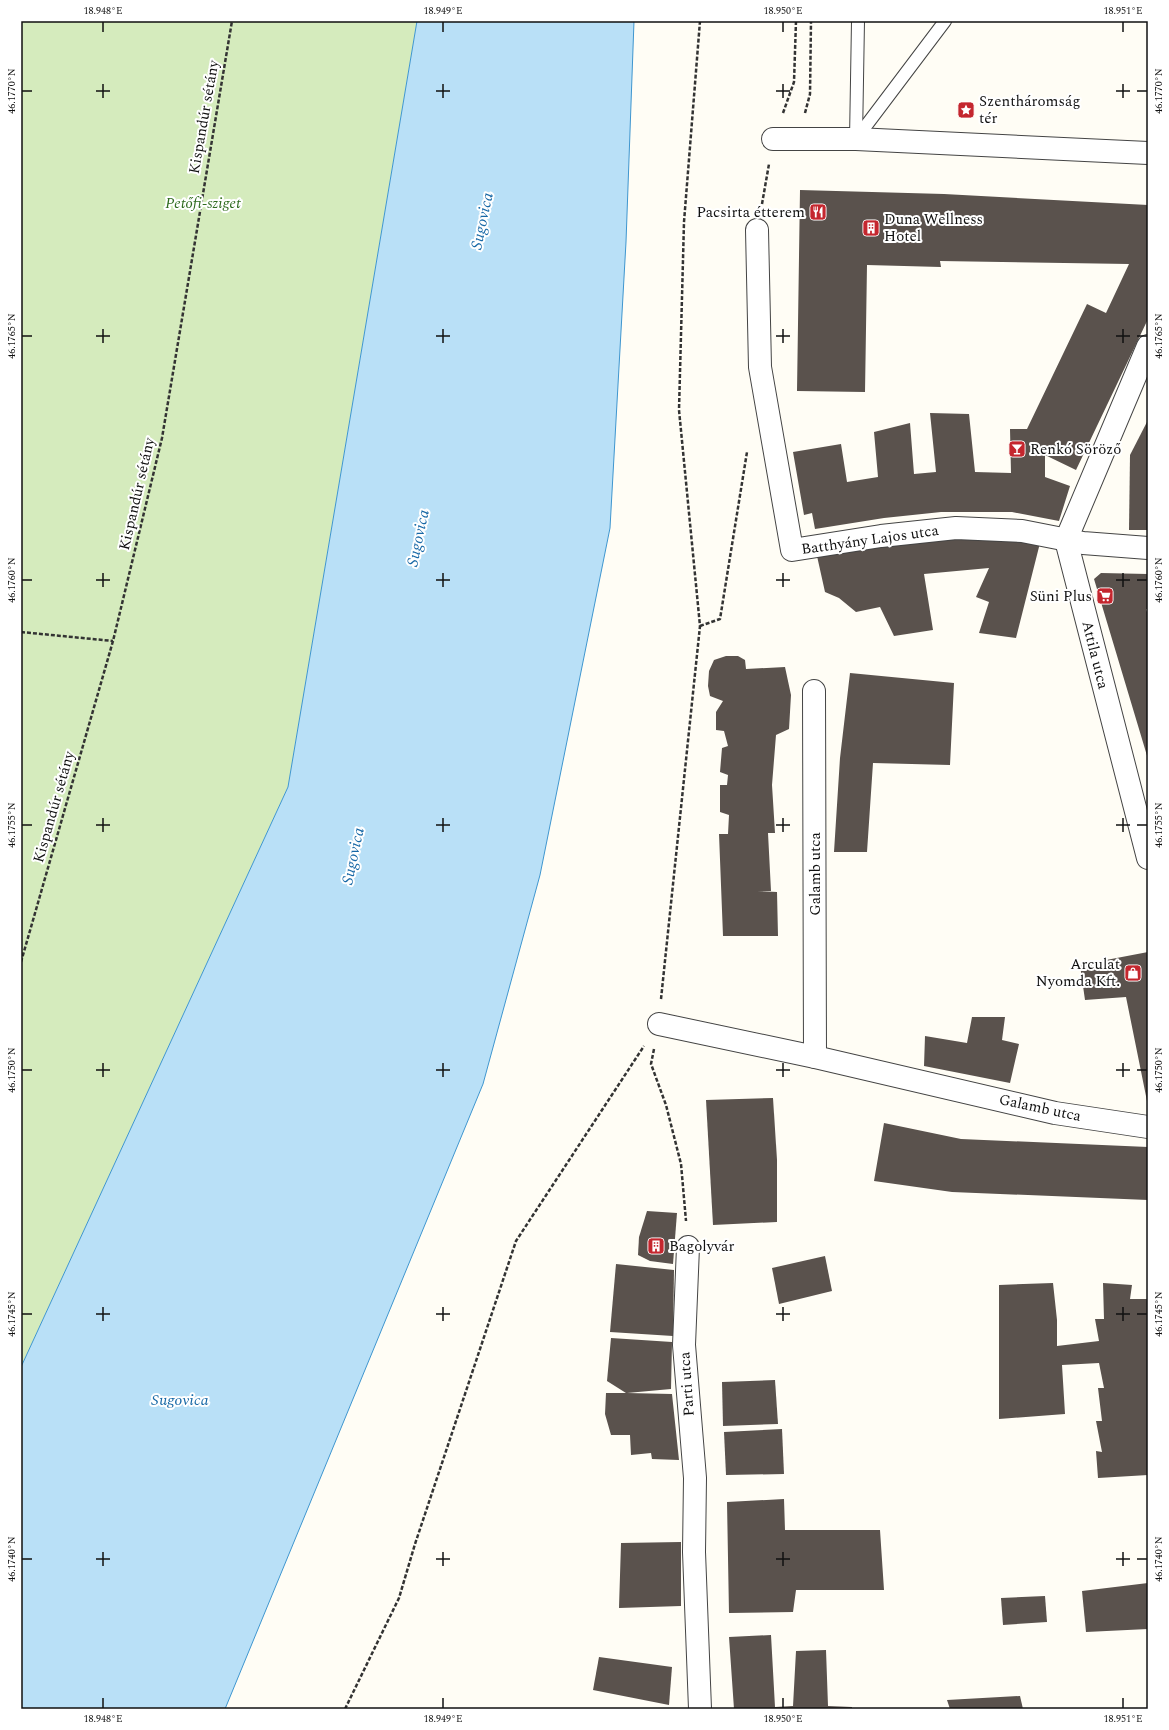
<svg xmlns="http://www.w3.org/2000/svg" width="1169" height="1730" font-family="Spectral,serif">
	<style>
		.green { fill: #d5ebbd }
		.water { fill: #b9e0f7; stroke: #3f96cf }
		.building { fill: #5a524d }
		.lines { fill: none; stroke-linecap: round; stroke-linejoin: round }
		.service-casing { stroke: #444; stroke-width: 14 }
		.minor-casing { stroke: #444; stroke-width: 24 }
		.path { stroke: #333; stroke-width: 2.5; stroke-dasharray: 4 2; stroke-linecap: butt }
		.service { stroke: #fff; stroke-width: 12 }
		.minor { stroke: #fff; stroke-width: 22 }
		.ticks { fill: none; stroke: #111; stroke-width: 1.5 }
		.labels { text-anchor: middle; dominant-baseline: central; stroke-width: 4; stroke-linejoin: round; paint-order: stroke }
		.poi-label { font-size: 15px; fill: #111; stroke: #fff; text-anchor: start }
		.street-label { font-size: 15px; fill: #111; stroke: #fff }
		.park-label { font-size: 15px; font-style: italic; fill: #2f6b1f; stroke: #fff }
		.water-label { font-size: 16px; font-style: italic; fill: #1768a6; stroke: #fff }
		.neatline { fill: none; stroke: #111; stroke-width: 1.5 }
		.ticks-label { font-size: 10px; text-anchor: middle; fill: #111 }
	</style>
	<rect width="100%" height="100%" fill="#fffdf5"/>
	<polygon class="green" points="21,21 417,21 288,787 21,1367"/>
	<polygon class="water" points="417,21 634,21 626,242 610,528 540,875 483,1084 225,1709 21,1709 21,1367 288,787"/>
	<g class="building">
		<polygon points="800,190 944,194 1148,205 1148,319 1076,470 1045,455 1045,477 1070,486 1059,521 1012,512 941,512 884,518 815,529 812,513 804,515 793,452 841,444 847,482 878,477 874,432 910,423 914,474 936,472 930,413 969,414 975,472 1011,473 1010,429 1027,429 1087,304 1106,313 1129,264 940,261 941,267 867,265 865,392 797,391"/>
		<polygon points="1148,420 1148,530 1129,530 1130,455"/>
		<polygon points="988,537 1040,543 1016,638 979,633 989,602 976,597 989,568 924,574 933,630 894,636 880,607 856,612 839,598 825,592 817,556 915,541"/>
		<polygon points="1101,573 1148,574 1148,609 1146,609 1148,615 1148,759 1094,579"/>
		<polygon points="726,656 738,656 745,660 746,669 785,667 791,695 789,729 776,735 772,785 775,833 768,833 771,891 757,891 777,892 778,936 723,936 719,834 728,834 729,815 720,812 720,785 727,785 728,775 720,772 722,748 728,746 724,731 716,730 716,712 723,701 710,696 708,686 709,671 714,660"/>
		<polygon points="850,673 954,683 950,765 873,763 867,852 834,852 840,758"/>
		<polygon points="1148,952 1148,1101 1147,1101 1126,997 1085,1000 1080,965"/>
		<polygon points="972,1017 1005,1017 1002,1040 1019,1044 1010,1083 924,1066 925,1036 967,1043"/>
		<polygon points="773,1098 777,1160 777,1222 713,1225 706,1100"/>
		<polygon points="884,1123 961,1139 1148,1147 1148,1200 952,1192 874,1181"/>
		<polygon points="647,1211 677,1213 673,1264 650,1261 638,1255 639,1237"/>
		<polygon points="825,1256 832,1291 779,1304 772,1268"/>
		<polygon points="616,1264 674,1270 673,1336 610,1332"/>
		<polygon points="1053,1283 1057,1320 1057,1346 1099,1341 1095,1319 1104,1319 1103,1283 1132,1285 1130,1299 1148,1299 1148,1475 1098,1478 1096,1451 1102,1452 1096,1421 1102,1421 1098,1388 1104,1388 1099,1363 1062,1365 1065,1414 999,1419 999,1285"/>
		<polygon points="611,1338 672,1342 671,1389 627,1393 672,1394 679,1460 652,1459 651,1453 631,1455 630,1435 611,1435 605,1414 606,1393 626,1393 607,1381"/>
		<polygon points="775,1380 778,1424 723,1426 722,1382"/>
		<polygon points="782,1429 784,1474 726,1475 724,1432"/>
		<polygon points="784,1499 785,1530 880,1530 884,1590 796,1590 793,1612 729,1613 727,1502"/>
		<polygon points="681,1542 681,1606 619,1608 621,1543"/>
		<polygon points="1148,1583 1148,1629 1086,1632 1082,1591"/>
		<polygon points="1045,1596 1047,1622 1003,1625 1001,1598"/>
		<polygon points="771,1635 775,1707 793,1706 796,1651 826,1650 828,1706 852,1707 852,1709 734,1709 729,1637"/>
		<polygon points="599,1657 672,1667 669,1705 593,1690"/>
		<polygon points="1020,1696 1023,1709 950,1709 947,1700"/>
	</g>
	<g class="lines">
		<g class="service-casing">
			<g id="service">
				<polyline points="856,139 945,21"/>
				<polyline points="856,139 858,21"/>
			</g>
		</g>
		<g class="minor-casing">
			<g id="minor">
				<polyline points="773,139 856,139 1148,153"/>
				<polyline points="757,230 760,367 792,550 881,536 956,528 1022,531 1083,543 1148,548"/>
				<polyline points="1148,346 1066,540 1148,858"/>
				<polyline points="814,691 815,1057"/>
				<polyline points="659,1024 815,1057 1055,1113 1148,1127"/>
				<polyline points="688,1247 684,1345 695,1478 694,1552 700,1709"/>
			</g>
		</g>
		<g class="path">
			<polyline points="783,113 794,82 796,21"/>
			<polyline points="805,113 810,94 811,21"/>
			<polyline points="762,204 769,164"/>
			<polyline points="700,626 720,619 747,452"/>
			<polyline points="21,632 113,641"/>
			<polyline points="21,962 113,641 162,438 232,21"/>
			<polyline points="661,999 700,626 679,410 684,222 700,21"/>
			<polyline points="654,1049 651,1064 666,1105 681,1164 686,1221"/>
			<polyline points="345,1709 399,1598 415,1544 516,1241 644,1046"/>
		</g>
		<use href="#service" class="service"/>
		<use href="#minor" class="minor"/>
	</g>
	<path class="ticks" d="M103,22V32M443,22V32M783,22V32M1123,22V32M103,84V98M443,84V98M783,84V98M1123,84V98M22,91H32M96,91H110M436,91H450M776,91H790M1116,91H1130M1137,91H1147M103,329V343M443,329V343M783,329V343M1123,329V343M22,336H32M96,336H110M436,336H450M776,336H790M1116,336H1130M1137,336H1147M103,573V587M443,573V587M783,573V587M1123,573V587M22,580H32M96,580H110M436,580H450M776,580H790M1116,580H1130M1137,580H1147M103,818V832M443,818V832M783,818V832M1123,818V832M22,825H32M96,825H110M436,825H450M776,825H790M1116,825H1130M1137,825H1147M103,1063V1077M443,1063V1077M783,1063V1077M1123,1063V1077M22,1070H32M96,1070H110M436,1070H450M776,1070H790M1116,1070H1130M1137,1070H1147M103,1307V1321M443,1307V1321M783,1307V1321M1123,1307V1321M22,1314H32M96,1314H110M436,1314H450M776,1314H790M1116,1314H1130M1137,1314H1147M103,1552V1566M443,1552V1566M783,1552V1566M1123,1552V1566M22,1559H32M96,1559H110M436,1559H450M776,1559H790M1116,1559H1130M1137,1559H1147M103,1698V1708M443,1698V1708M783,1698V1708M1123,1698V1708"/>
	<defs>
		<g id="sight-square" transform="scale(0.9)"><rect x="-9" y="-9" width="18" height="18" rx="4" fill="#c4262e" stroke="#fff"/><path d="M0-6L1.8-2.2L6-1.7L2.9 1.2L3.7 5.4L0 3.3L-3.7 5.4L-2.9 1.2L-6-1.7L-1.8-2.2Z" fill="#fff"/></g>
		<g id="restaurant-square" transform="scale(0.9)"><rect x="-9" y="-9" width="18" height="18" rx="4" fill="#c4262e" stroke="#fff"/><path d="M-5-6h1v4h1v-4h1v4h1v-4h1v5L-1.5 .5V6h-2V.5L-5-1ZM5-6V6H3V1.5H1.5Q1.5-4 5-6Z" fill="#fff"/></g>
		<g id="building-square" transform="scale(0.9)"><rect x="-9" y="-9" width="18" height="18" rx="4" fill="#c4262e" stroke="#fff"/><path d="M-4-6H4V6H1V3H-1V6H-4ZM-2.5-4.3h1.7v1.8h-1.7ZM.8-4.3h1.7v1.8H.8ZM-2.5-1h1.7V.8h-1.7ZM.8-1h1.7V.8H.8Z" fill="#fff"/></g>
		<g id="bar-square" transform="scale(0.9)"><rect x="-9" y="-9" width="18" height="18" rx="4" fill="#c4262e" stroke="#fff"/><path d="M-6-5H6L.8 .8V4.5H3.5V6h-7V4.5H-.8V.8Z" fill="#fff"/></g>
		<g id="supermarket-square" transform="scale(0.9)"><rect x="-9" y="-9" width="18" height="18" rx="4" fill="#c4262e" stroke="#fff"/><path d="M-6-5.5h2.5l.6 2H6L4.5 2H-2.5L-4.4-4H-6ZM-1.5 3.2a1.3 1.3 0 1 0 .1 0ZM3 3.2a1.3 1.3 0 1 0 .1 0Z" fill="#fff"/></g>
		<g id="shop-square" transform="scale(0.9)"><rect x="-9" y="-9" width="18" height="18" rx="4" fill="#c4262e" stroke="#fff"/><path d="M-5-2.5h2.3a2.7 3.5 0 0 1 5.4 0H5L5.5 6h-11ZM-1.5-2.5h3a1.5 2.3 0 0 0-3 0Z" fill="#fff"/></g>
	</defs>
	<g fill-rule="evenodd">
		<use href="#sight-square" x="966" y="110"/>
		<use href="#restaurant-square" x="818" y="212"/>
		<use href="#building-square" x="871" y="228"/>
		<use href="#bar-square" x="1017" y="449"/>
		<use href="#supermarket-square" x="1105" y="596"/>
		<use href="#shop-square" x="1133" y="973"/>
		<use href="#building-square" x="656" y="1246"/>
	</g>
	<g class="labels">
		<g class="poi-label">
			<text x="979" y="101">Szentháromság<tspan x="979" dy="17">tér</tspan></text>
			<text x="805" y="212" text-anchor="end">Pacsirta étterem</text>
			<text x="884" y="219">Duna Wellness<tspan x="884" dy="17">Hotel</tspan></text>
			<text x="1030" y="449">Renkó Söröző</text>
			<text x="1092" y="596" text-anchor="end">Süni Plus</text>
			<text x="1120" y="964" text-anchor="end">Arculat<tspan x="1120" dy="17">Nyomda Kft.</tspan></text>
			<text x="669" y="1246">Bagolyvár</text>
		</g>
		<g class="street-label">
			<text transform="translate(204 117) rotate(-80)">Kispandúr sétány</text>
			<text transform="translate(137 494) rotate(-77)">Kispandúr sétány</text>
			<text transform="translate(870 540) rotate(-8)">Batthyány Lajos utca</text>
			<text transform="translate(1095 655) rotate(76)">Attila utca</text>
			<text transform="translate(54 807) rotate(-74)">Kispandúr sétány</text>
			<text transform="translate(815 874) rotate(-90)">Galamb utca</text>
			<text transform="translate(1040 1108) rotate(12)">Galamb utca</text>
			<text transform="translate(687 1384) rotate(-94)">Parti utca</text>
		</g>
		<g class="park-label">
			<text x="203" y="203">Petőfi-sziget</text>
		</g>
		<g class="water-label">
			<text transform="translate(482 221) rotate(-78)">Sugovica</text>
			<text transform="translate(418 538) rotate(-78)">Sugovica</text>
			<text transform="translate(353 856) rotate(-78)">Sugovica</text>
			<text x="180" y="1400">Sugovica</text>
		</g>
	</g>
	<rect width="1169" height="1730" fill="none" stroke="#ffffff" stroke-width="44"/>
	<rect x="22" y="22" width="1125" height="1686" class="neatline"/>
	<g class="ticks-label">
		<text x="103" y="14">18.948°E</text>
		<text x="443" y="14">18.949°E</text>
		<text x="783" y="14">18.950°E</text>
		<text x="1123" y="14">18.951°E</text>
		<text transform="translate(11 91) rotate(-90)" y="4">46.1770°N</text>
		<text transform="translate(1158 91) rotate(-90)" y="4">46.1770°N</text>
		<text transform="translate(11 336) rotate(-90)" y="4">46.1765°N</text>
		<text transform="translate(1158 336) rotate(-90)" y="4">46.1765°N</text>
		<text transform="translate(11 580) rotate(-90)" y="4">46.1760°N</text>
		<text transform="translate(1158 580) rotate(-90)" y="4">46.1760°N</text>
		<text transform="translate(11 825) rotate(-90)" y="4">46.1755°N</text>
		<text transform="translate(1158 825) rotate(-90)" y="4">46.1755°N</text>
		<text transform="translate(11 1070) rotate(-90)" y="4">46.1750°N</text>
		<text transform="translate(1158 1070) rotate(-90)" y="4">46.1750°N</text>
		<text transform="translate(11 1314) rotate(-90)" y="4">46.1745°N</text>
		<text transform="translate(1158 1314) rotate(-90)" y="4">46.1745°N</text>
		<text transform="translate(11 1559) rotate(-90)" y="4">46.1740°N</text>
		<text transform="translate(1158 1559) rotate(-90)" y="4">46.1740°N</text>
		<text x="103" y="1722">18.948°E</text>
		<text x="443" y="1722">18.949°E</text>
		<text x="783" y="1722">18.950°E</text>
		<text x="1123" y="1722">18.951°E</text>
	</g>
</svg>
